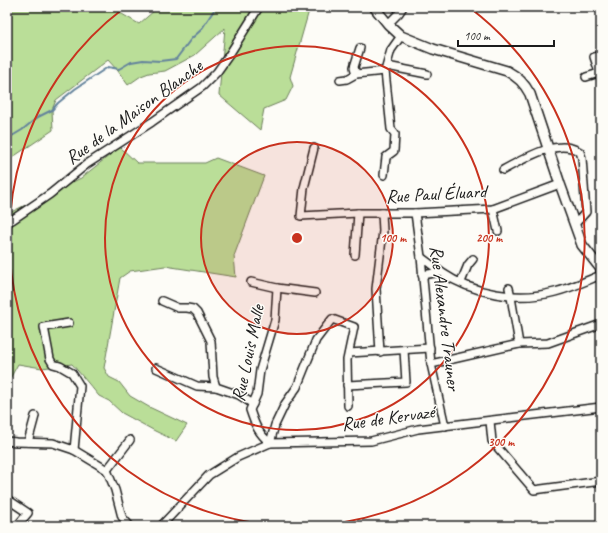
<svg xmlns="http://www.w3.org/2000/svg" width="608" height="533" font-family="Caveat,sans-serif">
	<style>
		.green { fill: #bade98; stroke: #6b7d5a }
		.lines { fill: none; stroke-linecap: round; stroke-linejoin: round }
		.stream { stroke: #64839c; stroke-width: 2 }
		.minor-casing { stroke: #1c1c1c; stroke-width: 10 }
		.tertiary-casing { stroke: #1c1c1c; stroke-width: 12 }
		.minor { stroke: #fdfcf7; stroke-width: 7 }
		.tertiary { stroke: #fdfcf7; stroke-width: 9 }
		.ring { fill: none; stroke: #c8321e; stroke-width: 2 }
		.labels { text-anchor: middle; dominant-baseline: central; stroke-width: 3; stroke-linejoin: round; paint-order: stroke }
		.street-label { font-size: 19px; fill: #1c1c1c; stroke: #fdfcf7 }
		.centre { fill: #c8321e; stroke: #fdfcf7; stroke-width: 2 }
		.ring-label { font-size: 12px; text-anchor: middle; font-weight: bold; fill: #c8321e; stroke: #fdfcf7; stroke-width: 3; stroke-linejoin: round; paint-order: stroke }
	</style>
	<rect width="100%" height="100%" fill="#fdfcf7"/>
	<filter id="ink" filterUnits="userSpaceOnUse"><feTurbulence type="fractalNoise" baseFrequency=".025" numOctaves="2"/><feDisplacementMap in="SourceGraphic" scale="8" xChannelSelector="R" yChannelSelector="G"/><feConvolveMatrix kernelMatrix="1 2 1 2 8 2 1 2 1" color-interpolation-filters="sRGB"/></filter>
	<g filter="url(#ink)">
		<g class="green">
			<polygon points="7,7 110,7 139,24 155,10 157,7 310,7 290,77 293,86 286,100 264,109 260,130 219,95 225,28 195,55 165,71 149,73 141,76 128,85 118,71 108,60 56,100 52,110 53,130 7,161"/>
			<polygon points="438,7 601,7 601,11 594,11 557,9 439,11"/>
			<polygon points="120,147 137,163 205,163 216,158 264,176 234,256 236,277 165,266 130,271 120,278 104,368 109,377 119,382 130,396 149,407 187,425 176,441 155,431 122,413 109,401 99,396 72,364 42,368 18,364 7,384 7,214 81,178"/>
		</g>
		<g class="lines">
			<polyline class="stream" points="7,139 22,130 38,117 52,110 58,103 75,89 108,67 119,69 131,62 143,60 160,61 176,59 191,39 201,30 216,7"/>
			<g class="minor-casing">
				<g id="minor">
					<polyline points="388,24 399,13 403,7"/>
					<polyline points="387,66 427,74"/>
					<polyline points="598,69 594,57 601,55"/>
					<polyline points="356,74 354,67 360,48"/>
					<polyline points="586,77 599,73 598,69 601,68"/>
					<polyline points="340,80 347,79 356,74 385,71"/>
					<polyline points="314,148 304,188 301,216 358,213 415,213 493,209 560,184"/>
					<path d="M503,170C524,159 558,137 580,152L582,158L586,212L575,224"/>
					<polyline points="384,175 386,157 394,151 395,134 391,129 385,71 391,50 401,36"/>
					<polyline points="493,209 498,231"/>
					<polyline points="415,213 421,257 431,364 445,426"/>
					<polyline points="7,223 12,220 50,194 87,164 152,122 202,87 217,72 229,55 259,7"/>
					<polyline points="355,255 358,213"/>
					<path d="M421,257C428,262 434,267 441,272C473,294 517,302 555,292C571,288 586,281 601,275"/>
					<polyline points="422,275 441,272"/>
					<polyline points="251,282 277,288 315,293"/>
					<polyline points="461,282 468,265 473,259"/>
					<polyline points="509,288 511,297 519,344"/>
					<polyline points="162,301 178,308 187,308 193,309 197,313 211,341 213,377 216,387 239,395 253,404"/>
					<polyline points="69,323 44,327 50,359 53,364 60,366 72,373 80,386 74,450"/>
					<polyline points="380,352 376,289 383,231 382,213"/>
					<polyline points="349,353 430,348"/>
					<polyline points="431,364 519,344 548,343 601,324"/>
					<polyline points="156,368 197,386 216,387"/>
					<polyline points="347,385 406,382 404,350"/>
					<polyline points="348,406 347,360 354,327 332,319 316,340 297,387 285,404 275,425 270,443 371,441 418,429 601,407"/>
					<polyline points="490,421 492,441 534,490 601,481"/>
					<polyline points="7,441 16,442 53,443 74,450 107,470 115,490 122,517 130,526"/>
					<polyline points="28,442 35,416"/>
					<polyline points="107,470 130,440"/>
					<polyline points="7,499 28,513 17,526"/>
					<path d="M161,526L209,475L238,457L270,443C258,433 255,425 250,410L257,394L260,370L275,320L277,288"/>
				</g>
			</g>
			<g class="tertiary-casing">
				<path id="tertiary" d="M374,7L388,24L401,36L433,49L507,71C518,77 524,83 530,94L560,184L582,245L601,269"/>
			</g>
			<use href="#minor" class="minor"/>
			<use href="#tertiary" class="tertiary"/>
		</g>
	</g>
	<circle cx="297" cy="238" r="96" fill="#c8321e" fill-opacity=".12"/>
	<g class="ring">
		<circle cx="297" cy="238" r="96"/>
		<circle cx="297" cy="238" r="192"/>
		<path d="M294 526A288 288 0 0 1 124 8M470 8A288 288 0 0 1 300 526"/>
	</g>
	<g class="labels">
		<g class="street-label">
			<text transform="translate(134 112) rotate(-36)">Rue de la Maison Blanche</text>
			<text transform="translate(436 194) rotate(-3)">Rue Paul Éluard</text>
			<text transform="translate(445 318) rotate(83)">Rue Alexandre Trauner</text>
			<text transform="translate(248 353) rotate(-78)">Rue Louis Malle</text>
			<text transform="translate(388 418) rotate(-8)">Rue de Kervazé</text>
		</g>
	</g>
	<circle cx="297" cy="238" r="6" class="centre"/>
	<g class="ring-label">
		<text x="393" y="242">100 m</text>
		<text x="489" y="242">200 m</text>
		<text x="501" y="446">300 m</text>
	</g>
	<rect width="608" height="533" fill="none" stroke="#fdfcf7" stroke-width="24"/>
	<rect x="12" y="12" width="584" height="509" fill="none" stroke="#1c1c1c" stroke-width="1.5" filter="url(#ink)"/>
	<path d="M458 40v6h96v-6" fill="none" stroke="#1c1c1c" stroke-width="2"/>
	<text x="464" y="40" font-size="12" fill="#1c1c1c" stroke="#fdfcf7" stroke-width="3" paint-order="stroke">100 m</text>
</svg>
